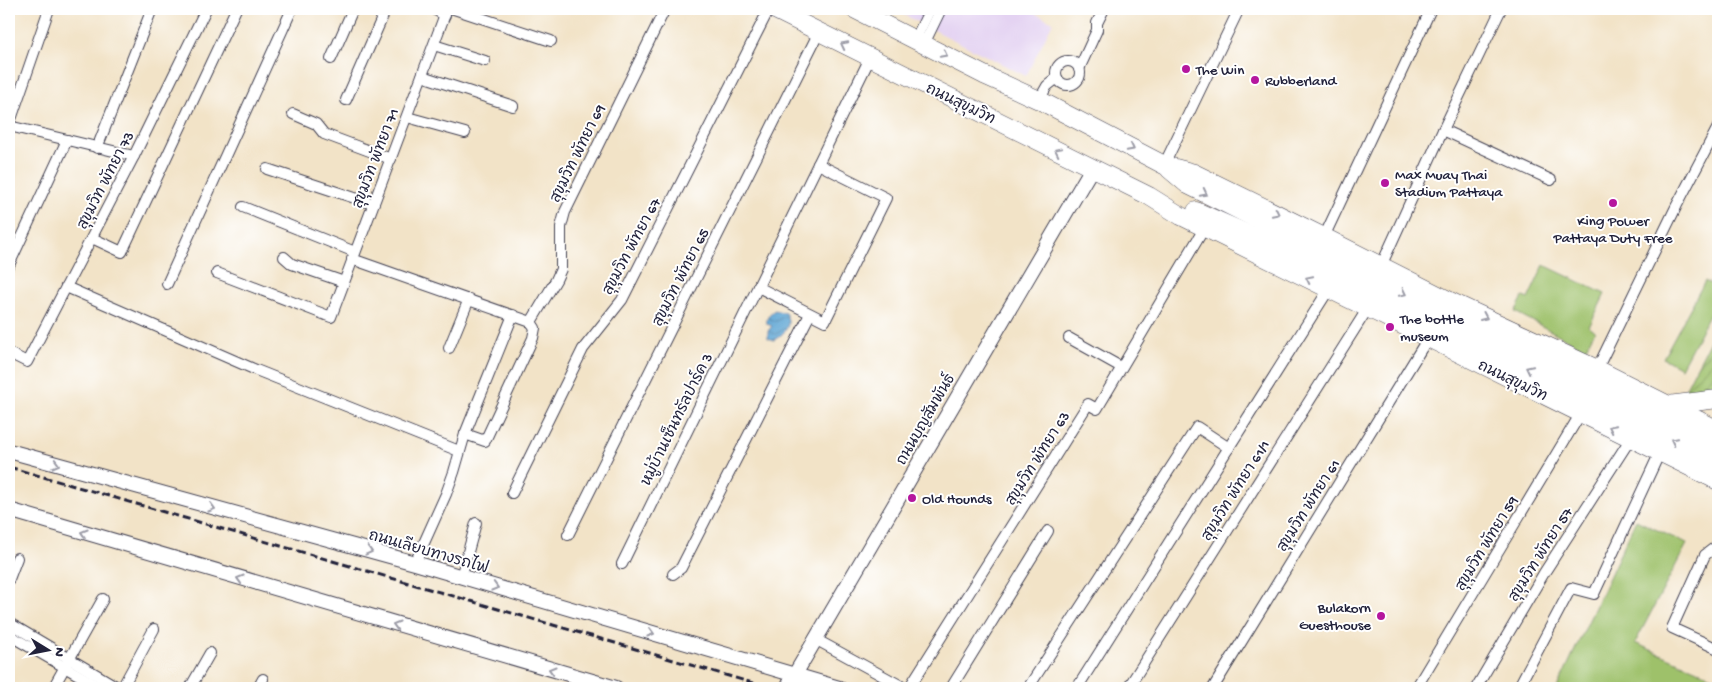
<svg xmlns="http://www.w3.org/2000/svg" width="1727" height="697" font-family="'Gochi Hand','Playpen Sans Thai',sans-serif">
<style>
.built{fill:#e4d3f2}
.grass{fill:#9ec16a;stroke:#607252}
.garden{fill:url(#garden-furrows);stroke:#607252}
.water{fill:url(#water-waves);stroke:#3f6387}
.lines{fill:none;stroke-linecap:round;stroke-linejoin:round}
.street-casing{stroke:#413f50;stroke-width:12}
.secondary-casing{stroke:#413f50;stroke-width:16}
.highway-casing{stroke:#413f50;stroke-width:19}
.street{stroke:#fff;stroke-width:10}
.secondary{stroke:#fff;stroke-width:14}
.highway{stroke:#fff;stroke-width:18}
.rail{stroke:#22223b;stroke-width:3;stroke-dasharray:8 4;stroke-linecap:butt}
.oneway{stroke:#9c9ca7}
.poi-dot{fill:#b5179e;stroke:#fff;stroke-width:2}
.labels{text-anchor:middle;stroke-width:4;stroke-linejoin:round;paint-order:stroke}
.poi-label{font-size:15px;fill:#22223b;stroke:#fff;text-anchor:start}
.street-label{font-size:15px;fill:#22223b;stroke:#fff}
</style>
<defs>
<pattern id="garden-furrows" width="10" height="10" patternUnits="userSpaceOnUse" patternTransform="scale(1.25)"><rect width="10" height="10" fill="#9ec16a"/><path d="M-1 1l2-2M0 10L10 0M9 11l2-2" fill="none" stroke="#809c58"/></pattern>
<pattern id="water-waves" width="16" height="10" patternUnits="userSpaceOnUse" patternTransform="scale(1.25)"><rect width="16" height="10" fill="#5ca4d3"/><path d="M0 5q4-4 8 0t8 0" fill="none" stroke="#4c85ac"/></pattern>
</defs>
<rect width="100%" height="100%" fill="#fff"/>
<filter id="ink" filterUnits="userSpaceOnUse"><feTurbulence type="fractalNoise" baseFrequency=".02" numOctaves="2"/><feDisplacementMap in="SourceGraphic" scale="10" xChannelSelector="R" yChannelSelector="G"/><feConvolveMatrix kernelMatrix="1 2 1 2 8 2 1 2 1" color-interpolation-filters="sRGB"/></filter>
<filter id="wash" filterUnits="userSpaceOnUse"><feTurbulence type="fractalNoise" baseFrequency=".0096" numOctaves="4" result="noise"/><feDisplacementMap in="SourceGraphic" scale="20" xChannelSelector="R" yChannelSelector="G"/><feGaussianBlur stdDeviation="1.12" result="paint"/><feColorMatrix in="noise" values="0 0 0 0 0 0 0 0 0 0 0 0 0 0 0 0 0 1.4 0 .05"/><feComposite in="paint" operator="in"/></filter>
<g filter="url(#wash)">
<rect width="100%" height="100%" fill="#f2e3c7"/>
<polygon class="built" points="892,9 1027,9 1053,22 1026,76"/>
<g class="grass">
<polygon points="1544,265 1605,294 1589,327 1595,331 1585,349 1515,312 1523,297 1528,299"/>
<polygon points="1705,281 1718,288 1718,299 1681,368 1663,358"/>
<polygon points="1636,520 1687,544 1635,643 1718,679 1718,688 1557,688"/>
</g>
<polygon class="garden" points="1718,326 1718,390 1683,393"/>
<path class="water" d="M775,310l10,3c8,12 -1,21 -11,27l-6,-2v-7l4,-5 -5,-2c-1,-6 2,-11 8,-14z"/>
</g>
<g filter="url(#ink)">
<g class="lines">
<defs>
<g id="street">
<polyline points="433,9 445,15"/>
<polyline points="454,9 551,41"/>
<polyline points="915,40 930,9"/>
<polyline points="924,44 941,9"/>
<polyline points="434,45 485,61"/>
<polyline points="331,59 353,9"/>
<circle cx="1068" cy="73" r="12"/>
<polyline points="1079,69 1097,30 1097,23 1104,9"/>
<polyline points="422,76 513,106"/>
<polyline points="346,100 386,9"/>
<polyline points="1039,100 1047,86 1057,78"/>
<polyline points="293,114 316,124 324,134 391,159"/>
<polyline points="407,117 465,133"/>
<polyline points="9,125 49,9"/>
<polyline points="9,126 134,156"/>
<polyline points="1443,130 1551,180"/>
<polyline points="97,148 152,9"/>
<polyline points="1164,165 1239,9"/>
<polyline points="267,169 373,204"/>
<polyline points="243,207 355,252"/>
<polyline points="1324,237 1431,9"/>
<polyline points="92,238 122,252 236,9"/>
<polyline points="284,257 292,264 344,282"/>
<polyline points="352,259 531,322"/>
<polyline points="9,265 67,140"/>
<polyline points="1381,266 1443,130 1501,9"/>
<polyline points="217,273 331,317 447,9"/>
<polyline points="167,284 292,9"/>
<polyline points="66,287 256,370 459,451"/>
<polyline points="758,287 825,321 886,198 818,164"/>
<polyline points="531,322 556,280 561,269 561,227 565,212 665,9"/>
<polyline points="1069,338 1121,367"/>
<polyline points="449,348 469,299"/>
<polyline points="9,353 27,362 134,156 206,9"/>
<polyline points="1597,369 1677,205 1718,127"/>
<polyline points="465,434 485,441 533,338 535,328 531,322"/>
<polyline points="512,493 583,349 622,300 769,9"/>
<polyline points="568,535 819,32"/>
<polyline points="1718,545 1705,555 1672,628 1718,649"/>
<polyline points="415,563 446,494 454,472 465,434 513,315"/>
<polyline points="622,564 870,58"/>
<polyline points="673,574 681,568 810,314"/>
<polyline points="461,577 476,523"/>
<polyline points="9,579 17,558"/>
<polyline points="9,623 119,688"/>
<polyline points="9,635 101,688"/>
<polyline points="815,639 905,688"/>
<polyline points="53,688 103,599"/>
<polyline points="122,688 154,629"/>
<polyline points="190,688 210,653"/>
<polyline points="258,688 263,679"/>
<polyline points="909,688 1088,404 1097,409 1205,227"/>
<polyline points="951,688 1048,531"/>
<polyline points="1028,688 1197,427 1229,448"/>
<polyline points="1077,688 1329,289"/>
<polyline points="1128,688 1368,308"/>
<polyline points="1213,688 1428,338"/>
<polyline points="1416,688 1581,413"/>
<polyline points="1476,688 1544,573 1631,438"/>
<polyline points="1518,688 1571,588 1594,594 1660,452"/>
</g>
<g id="secondary">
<polyline points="9,451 415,563 839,688"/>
<polyline points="9,510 616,688"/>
<polyline points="787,688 1092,168"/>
</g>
<g id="highway">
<polyline points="773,9 1149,196 1181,216 1718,481"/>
<polyline points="854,9 984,75 1039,100 1164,165 1194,173 1324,237 1456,304 1597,369 1718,430"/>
<polyline points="1169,169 1188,185 1718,448"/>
<polyline points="1196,211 1331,271 1718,462"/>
<polyline points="1668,405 1718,399"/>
</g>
</defs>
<use href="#street" class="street-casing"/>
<use href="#secondary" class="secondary-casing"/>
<use href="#highway" class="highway-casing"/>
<use href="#street" class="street"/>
<use href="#secondary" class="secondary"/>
<use href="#highway" class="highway"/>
<polyline class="rail" points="9,467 770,688"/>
</g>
<defs><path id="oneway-chevron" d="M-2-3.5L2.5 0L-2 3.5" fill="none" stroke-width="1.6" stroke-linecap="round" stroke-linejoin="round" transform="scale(1.25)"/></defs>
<g class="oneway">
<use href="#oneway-chevron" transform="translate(844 45) rotate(-153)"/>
<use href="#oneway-chevron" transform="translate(944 54) rotate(27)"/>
<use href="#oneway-chevron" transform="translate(1131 148) rotate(27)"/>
<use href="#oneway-chevron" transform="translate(1058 151) rotate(-154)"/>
<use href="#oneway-chevron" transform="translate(1204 193) rotate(27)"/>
<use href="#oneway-chevron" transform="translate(1276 213) rotate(26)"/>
<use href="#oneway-chevron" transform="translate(1309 279) rotate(-154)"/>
<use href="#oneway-chevron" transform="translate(1403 293) rotate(26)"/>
<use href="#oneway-chevron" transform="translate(1484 317) rotate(24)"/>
<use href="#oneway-chevron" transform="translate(1529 369) rotate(-154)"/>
<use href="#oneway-chevron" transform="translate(1612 428) rotate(-154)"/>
<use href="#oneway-chevron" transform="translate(1674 441) rotate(-154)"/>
<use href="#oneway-chevron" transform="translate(56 464) rotate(16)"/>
<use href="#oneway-chevron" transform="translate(212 508) rotate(16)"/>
<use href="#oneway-chevron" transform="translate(84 533) rotate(-163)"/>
<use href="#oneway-chevron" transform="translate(369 551) rotate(15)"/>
<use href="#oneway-chevron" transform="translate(240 579) rotate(-163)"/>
<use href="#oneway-chevron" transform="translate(495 587) rotate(16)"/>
<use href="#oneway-chevron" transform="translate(396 625) rotate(-164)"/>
<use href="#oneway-chevron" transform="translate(651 633) rotate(16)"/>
<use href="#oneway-chevron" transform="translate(552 670) rotate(-164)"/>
</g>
</g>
<g class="poi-dot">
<circle cx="1186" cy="69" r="5"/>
<circle cx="1255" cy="80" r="5"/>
<circle cx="1385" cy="183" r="5"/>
<circle cx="1613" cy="203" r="5"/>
<circle cx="1390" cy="327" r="5"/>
<circle cx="912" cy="498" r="5"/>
<circle cx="1381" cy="616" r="5"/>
</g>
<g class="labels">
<g class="poi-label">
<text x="1196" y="74">The Win</text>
<text x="1265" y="85">Rubberland</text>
<text x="1395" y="179">Max Muay Thai<tspan x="1395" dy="17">Stadium Pattaya</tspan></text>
<text x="1613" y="225" text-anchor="middle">King Power<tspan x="1613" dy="17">Pattaya Duty Free</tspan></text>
<text x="1400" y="323">The bottle<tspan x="1400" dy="17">museum</tspan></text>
<text x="922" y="503">Old Hounds</text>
<text x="1371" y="612" text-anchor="end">Bulakorn<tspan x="1371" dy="17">Guesthouse</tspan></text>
</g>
<g class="street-label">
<text transform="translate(961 103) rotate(26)" y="5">ถนนสุขุมวิท</text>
<text transform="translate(577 153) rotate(-64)" y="5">สุขุมวิท พัทยา 69</text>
<text transform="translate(375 158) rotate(-69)" y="5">สุขุมวิท พัทยา 71</text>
<text transform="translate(105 180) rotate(-63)" y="5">สุขุมวิท พัทยา 73</text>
<text transform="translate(631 246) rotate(-62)" y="5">สุขุมวิท พัทยา 67</text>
<text transform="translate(680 277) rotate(-63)" y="5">สุขุมวิท พัทยา 65</text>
<text transform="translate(1513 380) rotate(26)" y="5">ถนนสุขุมวิท</text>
<text transform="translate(676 419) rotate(-64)" y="5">หมู่บ้านเซ็นทรัลปาร์ค 3</text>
<text transform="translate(925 419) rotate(-60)" y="5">ถนนบุญสัมพันธ์</text>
<text transform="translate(1037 458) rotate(-58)" y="5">สุขุมวิท พัทยา 63</text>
<text transform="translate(1235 490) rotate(-58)" y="5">สุขุมวิท พัทยา 61/1</text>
<text transform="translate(1308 505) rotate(-58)" y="5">สุขุมวิท พัทยา 61</text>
<text transform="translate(1486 543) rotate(-59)" y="5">สุขุมวิท พัทยา 59</text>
<text transform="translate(429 551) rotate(16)" y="5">ถนนเลียบทางรถไฟ</text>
<text transform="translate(1540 554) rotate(-58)" y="5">สุขุมวิท พัทยา 57</text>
</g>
</g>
<rect width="1727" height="697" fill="none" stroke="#fff" stroke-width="30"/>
<g transform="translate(48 650) rotate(100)" stroke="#ffffff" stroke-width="4" paint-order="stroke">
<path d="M0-4L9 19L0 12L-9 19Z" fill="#22223b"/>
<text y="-8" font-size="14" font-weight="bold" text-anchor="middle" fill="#22223b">N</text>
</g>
</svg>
